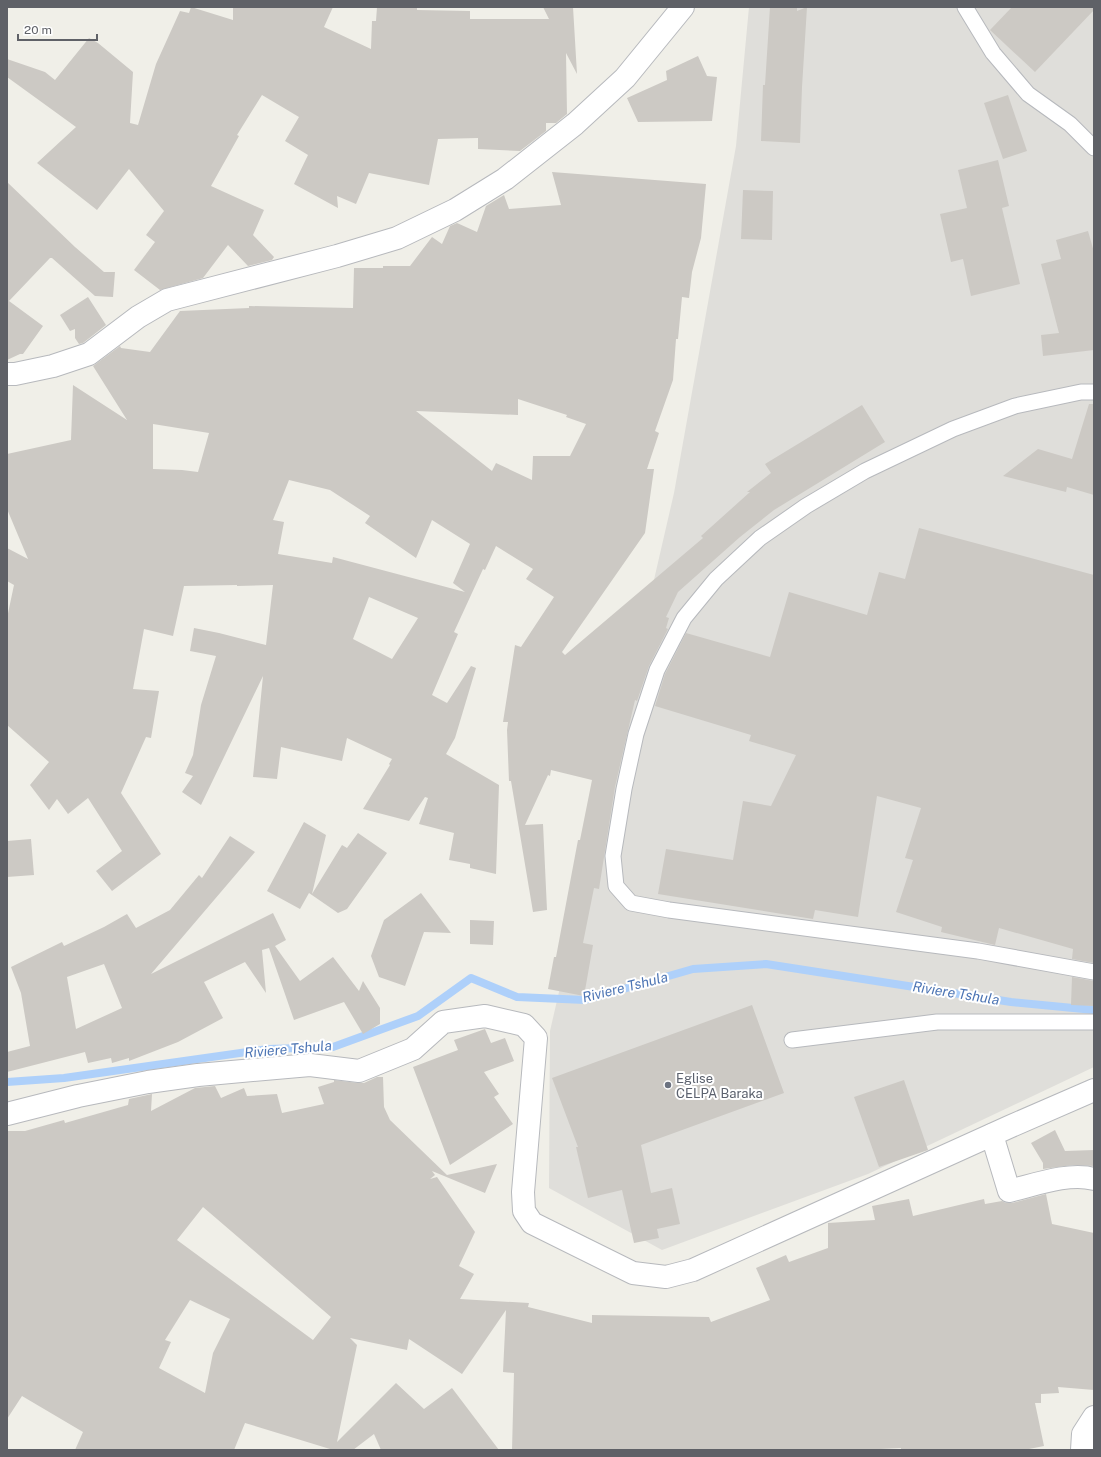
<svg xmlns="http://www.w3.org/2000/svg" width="1101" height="1457" font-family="'Public Sans',sans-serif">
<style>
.industrial{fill:#dfdeda}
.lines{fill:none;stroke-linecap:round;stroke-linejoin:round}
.stream{stroke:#aed0fa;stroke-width:8}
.building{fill:#ccc9c4;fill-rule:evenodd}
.lane-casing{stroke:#b7b9bd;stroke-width:17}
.street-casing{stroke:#b7b9bd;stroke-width:24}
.lane{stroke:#fff;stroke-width:15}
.street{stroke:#fff;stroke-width:22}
.worship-dot{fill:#6b7280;stroke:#fff;stroke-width:1.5}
.labels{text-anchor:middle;stroke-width:4;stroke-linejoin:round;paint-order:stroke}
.worship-label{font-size:13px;fill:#5b616d;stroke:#fff;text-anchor:start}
.water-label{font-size:14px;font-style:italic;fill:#4d75b4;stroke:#fff}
</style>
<rect width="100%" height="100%" fill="#f0efe8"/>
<polygon class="industrial" points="749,7 1094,7 1094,1067 868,1174 662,1250 549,1188 550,1031 674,493 736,146"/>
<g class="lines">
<polyline class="stream" points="7,1082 64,1078 268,1049 333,1047 418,1016 471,978 517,997 585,1000 693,969 766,964 1011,1002 1094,1010"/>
</g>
<g class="building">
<polygon points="191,7 233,20 233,7 333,7 324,27 371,49 372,21 376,21 377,7 417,7 417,10 470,11 470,19 549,19 543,7 573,7 577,74 566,53 567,114 556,123 546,123 546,131 520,151 478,149 478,138 438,139 429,185 369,173 356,204 337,196 338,208 294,184 308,155 285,141 299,117 262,95 237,135 239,136 211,186 264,210 253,235 274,257 272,260 248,266 228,245 203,278 160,290 134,270 155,242 146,235 164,211 129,169 97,210 37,163 76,127 7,77 7,59 45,72 55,80 89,38 98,43 133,72 130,123 138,125 156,64 180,11 189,13"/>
<polygon points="770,7 797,7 797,11 807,7 802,87 800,143 761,141 763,85 765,85"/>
<polygon points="1012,7 1094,7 1094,10 1035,72 990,30"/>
<polygon points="698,56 707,76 717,77 712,121 638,122 627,98 667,80 666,71"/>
<polygon points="1008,95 1027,151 1003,159 984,103"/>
<polygon points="998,160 1009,206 1002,208 1020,284 971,296 963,259 951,262 940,214 967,208 958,170"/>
<path d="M552,172l154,12 -5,54 -9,34 -3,26 -7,-1 -4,42h-2l-3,41 -18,51 4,2 -12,36h7l-9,64 -83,119 3,3 138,-117 -2,-2 49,-44h-3l24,-19 -6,-9 97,-59 23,37 -111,68 -34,27 -62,55 -12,25 3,1 -3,10 2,1 -19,37 -12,35 -2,-1 -20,87 -16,102 -5,-1 -11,55 10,2 -9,51 -36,-7 6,-32h2l22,-117h2l12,-60 -41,-10 -1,6 -2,-1 -23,50 18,-1 4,86 -14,2 -22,-131h-2l-2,-51 1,-8h-5l12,-77 6,2 33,-50 -28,-18 7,-10 -37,-23 -11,24 -2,-1 -29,63 4,2 -26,61 15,8 24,-37 5,2 -21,70 -9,16 53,31 -3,89 -26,-6v-4l-21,-4 5,-27 -35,-9 9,-26 -3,-1 -16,24 -46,-12 27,-44 -1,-1 3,-5 -45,-21 -5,23 -61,-14 -4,32 -24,-2 10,-101 -62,129 -19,-13 11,-16 -8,-3 8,-18 8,-50 15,-49 -26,-5 4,-23 25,5 47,12 7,-60 -36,1v-1l-53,1 -11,50 -29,-7 -11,60 26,2 -8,47 -5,-1 -25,56 40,61 -49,37 -16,-20 26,-20 -34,-53 -20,16 -11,-15 -8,11 -19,-25 19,-23 -42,-37v-107l7,-33 -7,-4v-33l21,11 -21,-50v-55l64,-14 2,-55 54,35 -34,-54 27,-20 1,2 29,4 30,-41 69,-3v-2l104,2 1,-40h29v-2h27l22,-29 10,7 8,-18 7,-3 20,9 9,-26 18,-11 5,14 52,-4zM518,399l49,16 -1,2 20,7 -16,32h-37l-1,24 -36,-17 -4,8 -76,-60 102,4zM153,424l56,9 -11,39 -16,-2 -29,-1zM289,480l41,10 40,26 -5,7 51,35 16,-38 38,24 -17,39 12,9 -132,-35 -1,6 -54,-9 6,-32 -11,-2zM369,597l49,21 -26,41 -39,-20z"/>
<polygon points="7,182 75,247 104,272 115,272 113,297 95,296 52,258 50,258 9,301 43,326 23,354 20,354 7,360"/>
<polygon points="743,190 773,191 772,240 741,239"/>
<polygon points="1088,231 1094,252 1094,350 1043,356 1041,335 1059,333 1041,264 1061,259 1056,240"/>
<polygon points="88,297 106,325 83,343 79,344 75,338 75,329 70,331 60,315"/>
<polygon points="1089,404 1094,404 1094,495 1067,487 1066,492 1003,476 1038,449 1072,459"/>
<polygon points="919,528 1094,575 1094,963 1072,959 1073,949 999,928 995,945 941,932 942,927 896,912 913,860 905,858 921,808 877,796 858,917 815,910 813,919 658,894 666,849 733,860 743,801 771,806 796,755 749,741 751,735 655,706 665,674 686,633 770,657 789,592 867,615 879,572 905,579"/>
<polygon points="304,822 326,835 312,894 342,845 347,848 358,833 387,853 347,909 338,913 309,893 300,909 267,891"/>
<path d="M230,836l25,16 -104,122 122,-61 13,27 -11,6 25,35 33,-24 26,34 4,-10 17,27v16l-17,10 -19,-32 -50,18 -25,-72 -7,2 4,43 -21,-31 -41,20 19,36 -45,24 -49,19v-3l-17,5 -1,-5 -23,5 -3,-11 -78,20v-20l23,-6 -9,-53 -10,-26 51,-25 2,4 40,-19 23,-13 9,14 34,-18 29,-35 3,3zM104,964l18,44 -46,21 -9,-52z"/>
<polygon points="31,839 34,875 7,877 7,841"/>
<polygon points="421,893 451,933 424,932 405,986 379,977 371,956 384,920"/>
<polygon points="470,920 494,921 493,945 470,944"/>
<polygon points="1072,977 1094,981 1094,1006 1071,1005"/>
<polygon points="752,1005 784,1093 641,1145 651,1193 672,1188 680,1224 657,1229 659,1238 634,1243 622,1190 588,1198 576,1147 578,1147 552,1078"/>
<polygon points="485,1029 491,1043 505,1038 514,1061 484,1072 499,1094 494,1097 513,1124 450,1165 413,1067 458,1050 454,1040"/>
<path d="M377,1077h6l1,30 6,13 57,55 50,-11 -12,29 -53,-22 3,4 -5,4 7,-2 38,55 -16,34 15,8 -14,25 69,4 -1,4 64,16v-8l117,2 2,5 59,-22 -14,-32 30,-13 3,7 39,-14v-25l47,-3 -3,-14 37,-7 4,17 71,-17 1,5 17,-3 4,2h6l34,-9 6,30 42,9v157l-36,-3 1,6 -18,1v9h-6l9,43 -20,4h-123v-2l-40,2h-349l2,-77 -11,-1 3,-62 -44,64 -53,-35 -2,11 -57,-12 7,7 -20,97 59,-59 28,26 28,-21 47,62h-118l-7,-16 -21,16h-24l1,-1 -85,-26 -11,27h-159l8,-18 -61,-36 -15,23v-288h18l39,-11 1,3 63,-18 1,-6 23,-5 -1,17 44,-23 20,-2 6,12 23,-10 3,8 30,-2 5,19 42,-9 -6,-17 16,-5v-2l24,3h6zM203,1207l128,110 -18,23 -136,-100zM190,1300l40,19 -17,34 -8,40 -46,-25 12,-26 -6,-2z"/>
<polygon points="904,1080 928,1150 879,1167 854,1097"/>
<polygon points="1055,1130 1065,1151 1094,1150 1094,1166 1073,1165 1043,1169 1043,1163 1031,1143"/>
</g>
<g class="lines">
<defs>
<g id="lane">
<polyline points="965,7 993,53 1028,94 1070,124 1094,148"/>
<polyline points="1094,392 1081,392 1015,406 953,429 865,471 806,506 760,538 716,579 684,618 657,670 636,734 624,789 613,856 616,886 631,903 669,910 978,951 1094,972"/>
<polyline points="792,1040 937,1022 1094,1022"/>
</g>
<g id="street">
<polyline points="7,374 15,374 53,366 89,354 138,317 167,300 337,256 397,238 455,210 505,179 575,124 625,78 683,7"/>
<polyline points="7,1114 78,1096 148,1082 198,1075 310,1065 359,1071 413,1049 443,1022 485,1016 524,1025 536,1038 523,1192 524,1211 532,1223 633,1273 666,1277 693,1270 1009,1127 1094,1090"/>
<path d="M992,1135l17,56c25,-6 60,-19 85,-12"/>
<polyline points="1082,1450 1083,1434 1094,1417"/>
</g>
</defs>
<use href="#lane" class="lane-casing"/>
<use href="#street" class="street-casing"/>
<use href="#lane" class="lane"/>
<use href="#street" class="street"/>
</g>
<circle class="worship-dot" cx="668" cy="1085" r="4"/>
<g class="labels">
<g class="worship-label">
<text x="676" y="1083">Eglise<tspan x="676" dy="15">CELPA Baraka</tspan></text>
</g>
<g class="water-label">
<text transform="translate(625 987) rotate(-14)" y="5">Riviere Tshula</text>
<text transform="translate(956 993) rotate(9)" y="5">Riviere Tshula</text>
<text transform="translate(288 1049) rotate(-5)" y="5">Riviere Tshula</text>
</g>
</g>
<rect width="1101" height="1457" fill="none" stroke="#5f6167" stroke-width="16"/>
<path d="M18 34v6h79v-6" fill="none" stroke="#5f6167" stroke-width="2"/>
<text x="24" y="34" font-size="12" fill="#5f6167" stroke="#ffffff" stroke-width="3" paint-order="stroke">20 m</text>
</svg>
